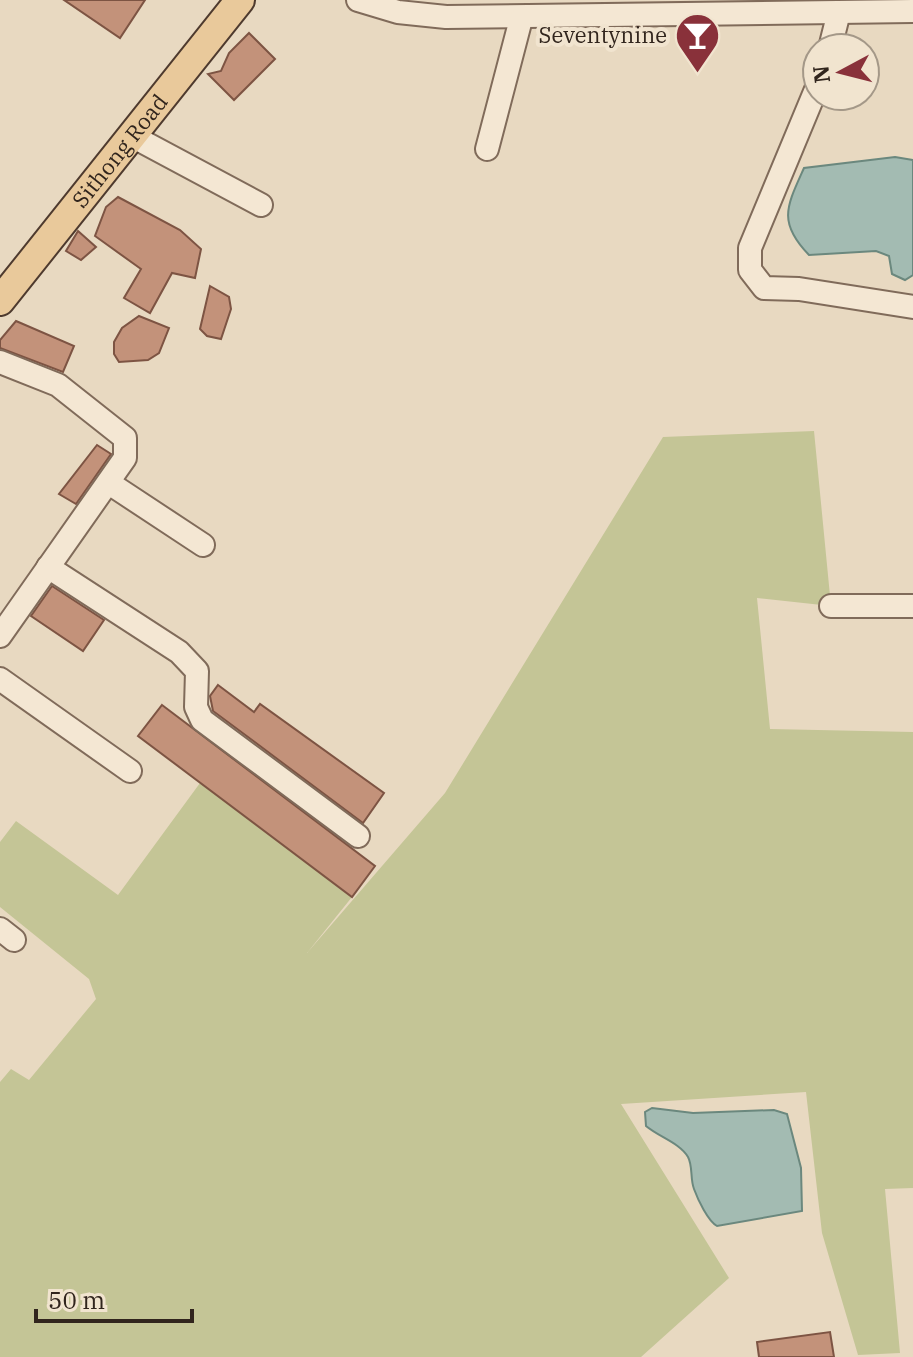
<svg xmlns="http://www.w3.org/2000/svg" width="913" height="1357" font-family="'IBM Plex Serif',serif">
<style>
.green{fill:#c4c596}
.water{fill:#a3bbb2;stroke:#6b887e;stroke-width:2}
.building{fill:#c3927a;stroke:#7d5443;stroke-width:2}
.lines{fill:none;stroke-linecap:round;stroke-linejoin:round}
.minor-casing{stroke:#806b5a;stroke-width:26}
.major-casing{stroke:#4e3a2e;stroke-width:32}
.minor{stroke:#f4e7d3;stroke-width:22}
.major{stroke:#e9c99b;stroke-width:28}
.labels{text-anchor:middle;stroke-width:8;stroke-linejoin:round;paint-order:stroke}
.poi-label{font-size:22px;fill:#31251d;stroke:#f1e4cf;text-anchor:end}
.street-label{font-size:22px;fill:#31251d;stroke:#f1e4cf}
</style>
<rect width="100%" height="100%" fill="#e8d9c1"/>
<polygon class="green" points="814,431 831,606 757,598 770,729 913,732 913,1188 885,1189 900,1353 858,1355 822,1233 806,1092 621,1104 729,1278 641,1357 0,1357 0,1082 11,1069 29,1080 96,999 89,979 0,907 0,842 16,821 118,895 200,783 352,897 307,953 445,793 663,437"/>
<g class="water">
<path d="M895,157l18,3v115l-8,5 -13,-6 -3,-18 -13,-5 -67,4c-32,-33 -22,-49 -5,-87z"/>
<path d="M652,1108l41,5 81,-3 13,4 14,54 1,43 -85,15c-9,-5 -19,-26 -23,-37 -4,-10 -1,-23 -6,-32 -8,-14 -29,-20 -42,-31l-1,-14z"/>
</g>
<g class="building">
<polygon points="64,0 145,0 120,38"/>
<polygon points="249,33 275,59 234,100 208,74 221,71 229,53"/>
<polygon points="118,197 180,230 201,249 195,278 172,273 150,313 124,298 141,269 95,236 106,207"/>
<polygon points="78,231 96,247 81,260 66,251"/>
<polygon points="210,286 229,297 231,309 221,339 207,336 200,329"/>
<polygon points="139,316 169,328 159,353 148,360 119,362 114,354 114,342 122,328"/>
<polygon points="16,321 74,346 63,372 0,348 0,340"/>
<polygon points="97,445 111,454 76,504 59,494"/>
<polygon points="52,586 104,620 83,651 31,616"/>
<polygon points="218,685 254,712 260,704 384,793 363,823 213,711 210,696"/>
<polygon points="162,705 375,866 352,897 138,736"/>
<polygon points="830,1332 834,1357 759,1357 757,1342"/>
</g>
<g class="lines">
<defs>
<g id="minor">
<polyline points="358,0 398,12 446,17 913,11"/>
<polyline points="830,48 839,12"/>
<polyline points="817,87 750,248 750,270 764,288 799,289 913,307"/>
<polyline points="132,136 261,205"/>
<polyline points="487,149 521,19"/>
<polyline points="0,362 58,385 125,438 125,458 0,636"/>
<polyline points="109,483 203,545"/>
<polyline points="48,567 179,652 197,671 196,707 202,720 358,836"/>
<polyline points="831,606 913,606"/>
<polyline points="0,679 130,771"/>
<polyline points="0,929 14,940"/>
</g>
<g id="major">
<path id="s1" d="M0,301l240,-301"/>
</g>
</defs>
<use href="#minor" class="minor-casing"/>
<use href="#major" class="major-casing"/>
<use href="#minor" class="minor"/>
<use href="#major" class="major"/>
</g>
<defs>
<symbol id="bar-pin" viewBox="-11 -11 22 30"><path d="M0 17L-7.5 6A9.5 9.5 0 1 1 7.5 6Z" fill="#89313a" stroke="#f1e4cf"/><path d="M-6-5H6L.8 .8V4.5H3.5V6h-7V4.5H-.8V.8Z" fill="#fff"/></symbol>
</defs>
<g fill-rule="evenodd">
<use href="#bar-pin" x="672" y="10" width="51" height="69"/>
</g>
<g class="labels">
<g class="poi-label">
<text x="667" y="43">Seventynine</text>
</g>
<g class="street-label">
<text dy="8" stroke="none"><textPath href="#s1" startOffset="192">Sithong Road</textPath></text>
</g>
</g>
<g transform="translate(841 72) rotate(263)"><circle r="38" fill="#f1e4cf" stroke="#a49888" stroke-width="2"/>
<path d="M0-6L14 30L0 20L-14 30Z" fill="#89313a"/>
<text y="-12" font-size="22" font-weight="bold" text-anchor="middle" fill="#31251d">N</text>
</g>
<path d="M36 1309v12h156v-12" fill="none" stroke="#31251d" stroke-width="4"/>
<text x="48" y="1309" font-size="24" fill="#31251d" stroke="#f1e4cf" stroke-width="6" paint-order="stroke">50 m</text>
</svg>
